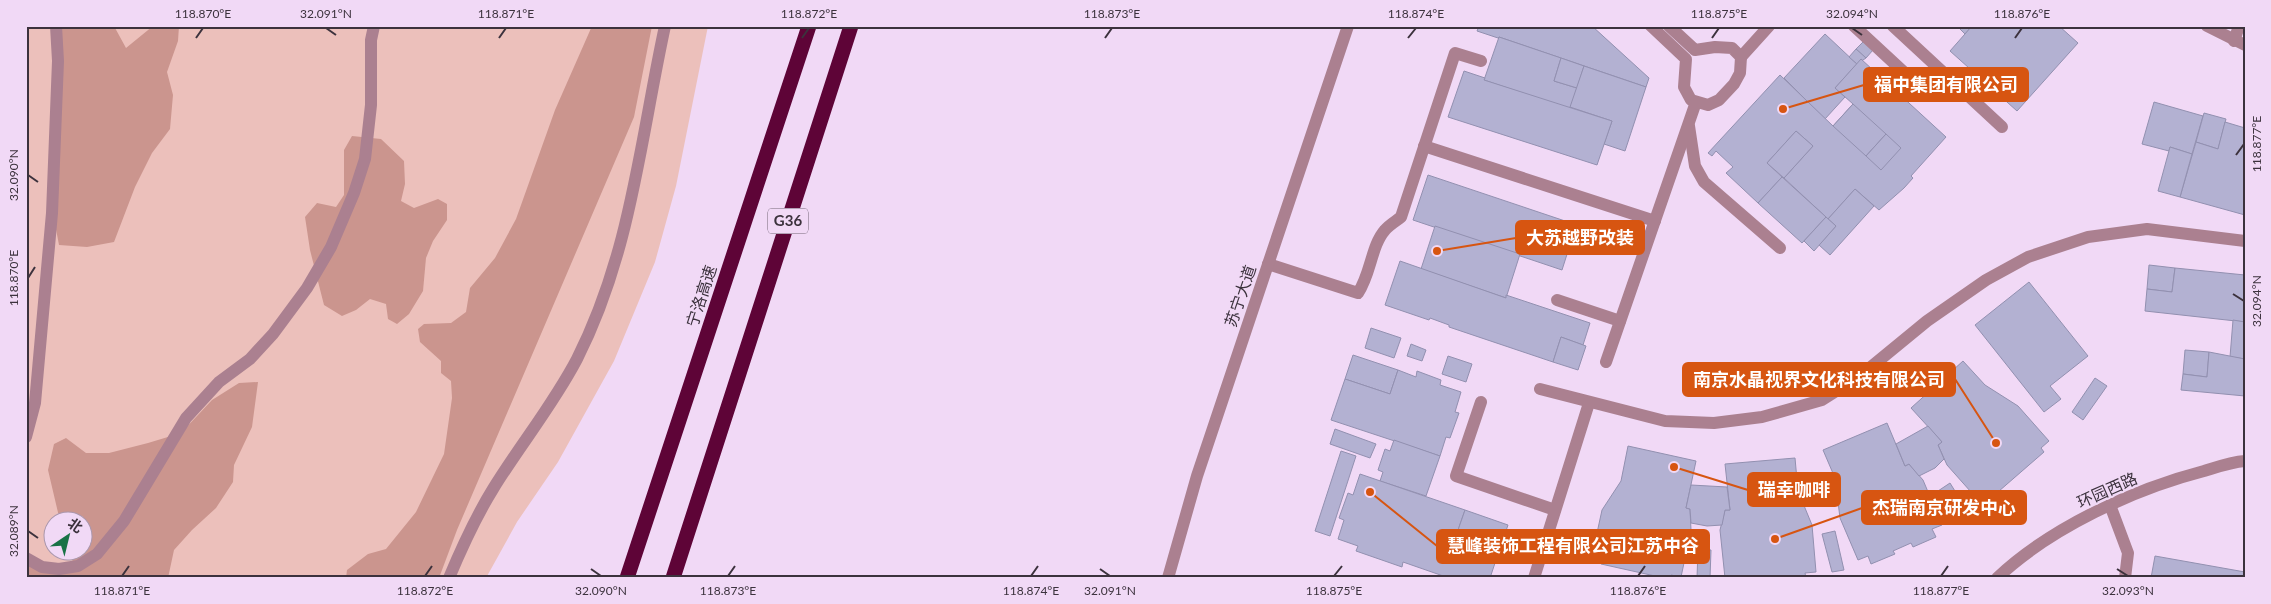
<svg xmlns="http://www.w3.org/2000/svg" width="2271" height="604" font-family="Lato,'Noto Sans SC',sans-serif">
<style>
.green{fill:#ecc0bb;fill-rule:evenodd}
.forest{fill:#cb958e}
.building{fill:#b3b1d2;stroke:#9290b0}
.lines{fill:none;stroke-linecap:round;stroke-linejoin:round}
.minor{stroke:#ab8090;stroke-width:12}
.highway{stroke:#5e0437;stroke-width:15}
.ticks{fill:none;stroke:#3c323d;stroke-width:2}
.labels{text-anchor:middle;stroke-width:4;stroke-linejoin:round;paint-order:stroke}
.shield{fill:#f1d9f6;stroke:#726474;stroke-width:1}
.shield-label{font-size:15px;font-weight:bold;fill:#3c323d}
.street-label{font-size:16px;fill:#3c323d;stroke:#f1d9f6}
.leader{fill:none;stroke:#d75511;stroke-width:2}
.callout-dot{fill:#d75511;stroke:#f1d9f6;stroke-width:2}
.callout{fill:#d75511;stroke:#d75511;stroke-width:2}
.callout-label{font-size:18px;text-anchor:middle;font-weight:bold;fill:#fff}
.neatline{fill:none;stroke:#3c323d;stroke-width:2}
.ticks-label{font-size:12px;text-anchor:middle;fill:#3c323d}
</style>
<rect width="100%" height="100%" fill="#f1d9f6"/>
<path class="green" d="M26,26h682l-32,160 -21,76 -41,99 -56,101 -41,60 -31,56h-460zM52,522h30v30h-30z"/>
<g class="forest">
<polygon points="61,26 114,26 126,48 153,26 179,26 178,41 167,72 173,95 170,129 152,153 135,187 114,242 87,247 59,245 55,224"/>
<polygon points="592,26 652,26 634,117 457,530 439,578 346,578 347,570 368,554 386,549 416,512 444,454 452,398 451,381 441,373 441,361 420,342 418,329 424,324 451,323 466,312 470,288 495,258 516,219 555,110"/>
<polygon points="352,136 381,139 404,161 405,184 401,201 414,208 438,199 447,204 447,220 433,241 426,258 423,291 409,314 397,324 388,319 386,304 370,299 356,310 342,316 324,305 310,250 305,217 317,203 336,207 344,195 344,150"/>
<polygon points="258,382 252,427 234,465 233,482 216,508 192,530 174,550 168,578 26,578 26,561 75,567 69,552 82,552 82,522 60,521 48,470 54,444 66,438 86,453 109,453 148,443 181,433 212,400 239,383"/>
</g>
<g class="building">
<polygon points="1479,26 1592,26 1649,78 1646,87 1499,37 1498,38 1477,31"/>
<polygon points="1957,26 1972,26 1965,34"/>
<polygon points="1972,26 2059,26 2078,43 2017,111 1950,51"/>
<polygon points="1825,34 1857,64 1835,88 1845,97 1825,119 1784,78"/>
<polygon points="1499,37 1561,58 1554,81 1577,88 1570,109 1484,80"/>
<polygon points="1864,41 1873,50 1866,58 1856,49"/>
<polygon points="1856,49 1866,58 1857,64 1849,57"/>
<polygon points="1561,58 1584,66 1577,88 1554,81"/>
<polygon points="1861,59 1946,137 1911,176 1913,178 1904,188 1879,210 1855,189 1828,219 1784,178 1813,146 1796,131 1767,163 1782,177 1758,203 1726,173 1733,167 1716,151 1712,156 1708,153 1780,75 1833,126 1853,104 1835,88"/>
<polygon points="1584,66 1646,87 1625,151 1604,144 1612,121 1570,107"/>
<polygon points="1464,71 1485,78 1484,80 1612,121 1597,165 1448,117"/>
<polygon points="2154,102 2203,116 2192,154 2170,147 2169,151 2142,144"/>
<polygon points="1853,104 1886,134 1866,156 1833,126"/>
<polygon points="2204,113 2226,119 2218,149 2196,142"/>
<polygon points="2225,122 2245,128 2245,215 2180,197 2196,142 2218,149"/>
<polygon points="1796,131 1813,146 1784,178 1767,163"/>
<polygon points="1886,134 1901,148 1881,170 1866,156"/>
<polygon points="2170,147 2192,154 2180,197 2158,191"/>
<polygon points="1428,175 1580,226 1572,249 1569,248 1562,270 1413,220"/>
<polygon points="1782,177 1826,217 1802,243 1758,203"/>
<polygon points="1855,189 1874,206 1830,255 1819,245 1836,226 1828,219"/>
<polygon points="1826,217 1836,226 1814,251 1804,241"/>
<polygon points="1435,226 1520,254 1506,298 1421,269"/>
<polygon points="1400,261 1506,298 1506,295 1590,323 1583,345 1561,337 1553,362 1449,327 1449,325 1430,318 1429,320 1385,305"/>
<polygon points="2149,265 2175,268 2172,292 2147,289"/>
<polygon points="2175,268 2245,275 2245,322 2145,311 2147,289 2172,292"/>
<polygon points="2029,282 2088,356 2050,386 2061,399 2044,412 1975,325"/>
<polygon points="2233,320 2245,322 2245,359 2230,357"/>
<polygon points="1371,328 1401,338 1394,358 1365,348"/>
<polygon points="1561,337 1586,346 1578,370 1553,362"/>
<polygon points="1411,344 1426,350 1422,361 1407,356"/>
<polygon points="2185,350 2209,352 2207,377 2183,374"/>
<polygon points="2209,352 2245,359 2245,396 2181,390 2183,374 2207,377"/>
<polygon points="1353,355 1398,370 1390,394 1345,379"/>
<polygon points="1448,356 1472,364 1466,382 1442,374"/>
<polygon points="1963,361 1985,385 2018,406 2049,441 2041,448 2044,452 1991,498 1987,493 1979,501 1947,465 1938,445 1942,442 1911,408"/>
<polygon points="1398,370 1416,377 1417,371 1441,380 1440,385 1461,392 1455,412 1459,413 1450,438 1446,437 1440,456 1331,420 1345,379 1390,394"/>
<polygon points="2095,378 2107,386 2083,420 2072,412"/>
<polygon points="1887,423 1905,466 1909,464 1923,480 1942,525 1932,529 1936,537 1913,547 1911,543 1893,551 1895,554 1871,564 1868,556 1858,560 1840,518 1835,478 1823,450"/>
<polygon points="1928,426 1942,442 1938,445 1944,459 1935,468 1919,476 1909,464 1905,466 1896,444"/>
<polygon points="1335,429 1376,444 1370,458 1330,444"/>
<polygon points="1394,440 1440,456 1426,496 1380,481 1383,472 1378,470 1385,449 1390,451"/>
<polygon points="1628,446 1696,461 1686,508 1690,509 1691,530 1681,577 1671,575 1670,578 1664,578 1601,564 1602,559 1592,556 1602,510 1621,481"/>
<polygon points="1341,451 1356,456 1330,536 1315,531"/>
<polygon points="1795,458 1798,491 1812,525 1816,572 1805,573 1806,578 1725,578 1720,530 1725,510 1730,510 1725,464"/>
<polygon points="1360,474 1465,510 1457,533 1500,548 1490,578 1449,578 1403,562 1402,567 1356,551 1358,546 1338,539 1344,520 1339,518 1348,493 1353,495"/>
<polygon points="1950,483 1968,512 1955,519 1938,491"/>
<polygon points="1691,485 1727,487 1730,510 1725,510 1722,525 1707,526 1691,523 1690,509 1686,508"/>
<polygon points="1465,510 1508,525 1500,548 1457,533"/>
<polygon points="1835,531 1844,570 1832,572 1822,534"/>
<polygon points="1698,549 1711,550 1710,578 1697,578"/>
<polygon points="2155,556 2245,572 2245,578 2151,578"/>
</g>
<g class="lines">
<g class="minor">
<polyline points="1651,26 1686,59 1684,87 1691,100 1708,105 1719,100 1734,84 1740,73 1741,57 1732,48 1715,47 1695,50 1669,26"/>
<polyline points="1854,26 1908,76"/>
<polyline points="1893,26 2002,127"/>
<polyline points="2207,26 2245,45"/>
<polyline points="2234,41 2239,26"/>
<polyline points="1741,57 1769,26"/>
<polyline points="1689,126 1695,166 1704,182 1780,248"/>
<polyline points="1424,146 1655,221"/>
<path d="M1268,264l90,29c13,-19 13,-47 27,-63 4,-5 11,-9 16,-13l54,-164 26,8"/>
<polyline points="1557,300 1620,321"/>
<polyline points="1606,362 1696,102"/>
<polyline points="1540,389 1665,421 1714,423 1762,417 1822,400 1860,376 1927,321 1986,280 2028,257 2088,237 2147,229 2245,241"/>
<polyline points="1481,402 1456,476 1555,510"/>
<polyline points="26,437 35,403 52,213 58,61 56,26"/>
<polyline points="2110,505 2128,553 2125,578"/>
<polyline points="26,558 42,567 59,569 78,566 97,554 124,521 186,418 219,382 250,359 273,334 307,288 331,247 354,193 365,159 371,105 371,40 374,26"/>
<path d="M449,578c13,-31 26,-60 44,-89 27,-44 60,-84 84,-130 54,-107 63,-218 88,-333"/>
<polyline points="1168,578 1197,476 1348,26"/>
<polyline points="1534,578 1589,403"/>
<path d="M1997,578c53,-50 137,-89 207,-107 13,-4 27,-9 41,-10"/>
</g>
<g class="highway">
<polyline points="627,578 809,26"/>
<polyline points="673,578 851,26"/>
</g>
</g>
<path class="ticks" d="M326,28l10,7M1852,28l10,7M196,38l7,-10M499,38l7,-10M802,38l7,-10M1105,38l7,-10M1408,38l8,-10M1712,38l7,-10M2015,38l7,-10M2236,155l8,-11M28,175l10,7M28,278l7,-11M2233,294l11,7M28,531l10,7M591,569l10,7M1100,569l10,7M2117,569l11,7M122,576l7,-10M425,576l7,-10M728,576l7,-10M1031,576l7,-10M1334,576l8,-10M1638,576l7,-10M1941,576l7,-10"/>
<g class="labels">
<rect class="shield" x="768" y="208.5" width="40" height="25" rx="4"/>
<g class="shield-label">
<text x="788" y="226">G36</text>
</g>
<g class="street-label">
<text transform="translate(701 296) rotate(-72)" y="6">宁洛高速</text>
<text transform="translate(1240 296) rotate(-71)" y="6">苏宁大道</text>
<text transform="translate(2107 490) rotate(-24)" y="6">环园西路</text>
</g>
</g>
<path class="leader" d="M1783 109L1864 85M1437 251L1516 238M1996 443L1955 379M1674 467L1748 490M1775 539L1862 508M1370 492L1437 546"/>
<g class="callout-dot">
<circle cx="1783" cy="109" r="5"/>
<circle cx="1437" cy="251" r="5"/>
<circle cx="1996" cy="443" r="5"/>
<circle cx="1674" cy="467" r="5"/>
<circle cx="1775" cy="539" r="5"/>
<circle cx="1370" cy="492" r="5"/>
</g>
<g class="callout">
<rect x="1864" y="68" width="164" height="33" rx="5"/>
<rect x="1516" y="221" width="128" height="33" rx="5"/>
<rect x="1683" y="363" width="272" height="33" rx="5"/>
<rect x="1748" y="473" width="92" height="33" rx="5"/>
<rect x="1862" y="491" width="164" height="33" rx="5"/>
<rect x="1437" y="530" width="272" height="33" rx="5"/>
</g>
<g class="callout-label">
<text x="1946" y="91">福中集团有限公司</text>
<text x="1580" y="244">大苏越野改装</text>
<text x="1819" y="386">南京水晶视界文化科技有限公司</text>
<text x="1794" y="496">瑞幸咖啡</text>
<text x="1944" y="514">杰瑞南京研发中心</text>
<text x="1573" y="552">慧峰装饰工程有限公司江苏中谷</text>
</g>
<rect width="2271" height="604" fill="none" stroke="#f1d9f6" stroke-width="55"/>
<g transform="translate(68 536) rotate(35)"><circle r="24" fill="#f1d9f6" stroke="#a996ac"/>
<path d="M0-4L9 19L0 12L-9 19Z" fill="#197246"/>
<text y="-8" font-size="14" font-weight="bold" text-anchor="middle" fill="#3c323d">北</text>
</g>
<rect x="28" y="28" width="2216" height="548" class="neatline"/>
<g class="ticks-label">
<text x="203" y="18">118.870°E</text>
<text x="326" y="18">32.091°N</text>
<text x="506" y="18">118.871°E</text>
<text x="809" y="18">118.872°E</text>
<text x="1112" y="18">118.873°E</text>
<text x="1416" y="18">118.874°E</text>
<text x="1719" y="18">118.875°E</text>
<text x="1852" y="18">32.094°N</text>
<text x="2022" y="18">118.876°E</text>
<text transform="translate(2257 144) rotate(-90)" y="4">118.877°E</text>
<text transform="translate(14 175) rotate(-90)" y="4">32.090°N</text>
<text transform="translate(14 278) rotate(-90)" y="4">118.870°E</text>
<text transform="translate(2257 301) rotate(-90)" y="4">32.094°N</text>
<text transform="translate(14 531) rotate(-90)" y="4">32.089°N</text>
<text x="122" y="595">118.871°E</text>
<text x="425" y="595">118.872°E</text>
<text x="601" y="595">32.090°N</text>
<text x="728" y="595">118.873°E</text>
<text x="1031" y="595">118.874°E</text>
<text x="1110" y="595">32.091°N</text>
<text x="1334" y="595">118.875°E</text>
<text x="1638" y="595">118.876°E</text>
<text x="1941" y="595">118.877°E</text>
<text x="2128" y="595">32.093°N</text>
</g>
</svg>
